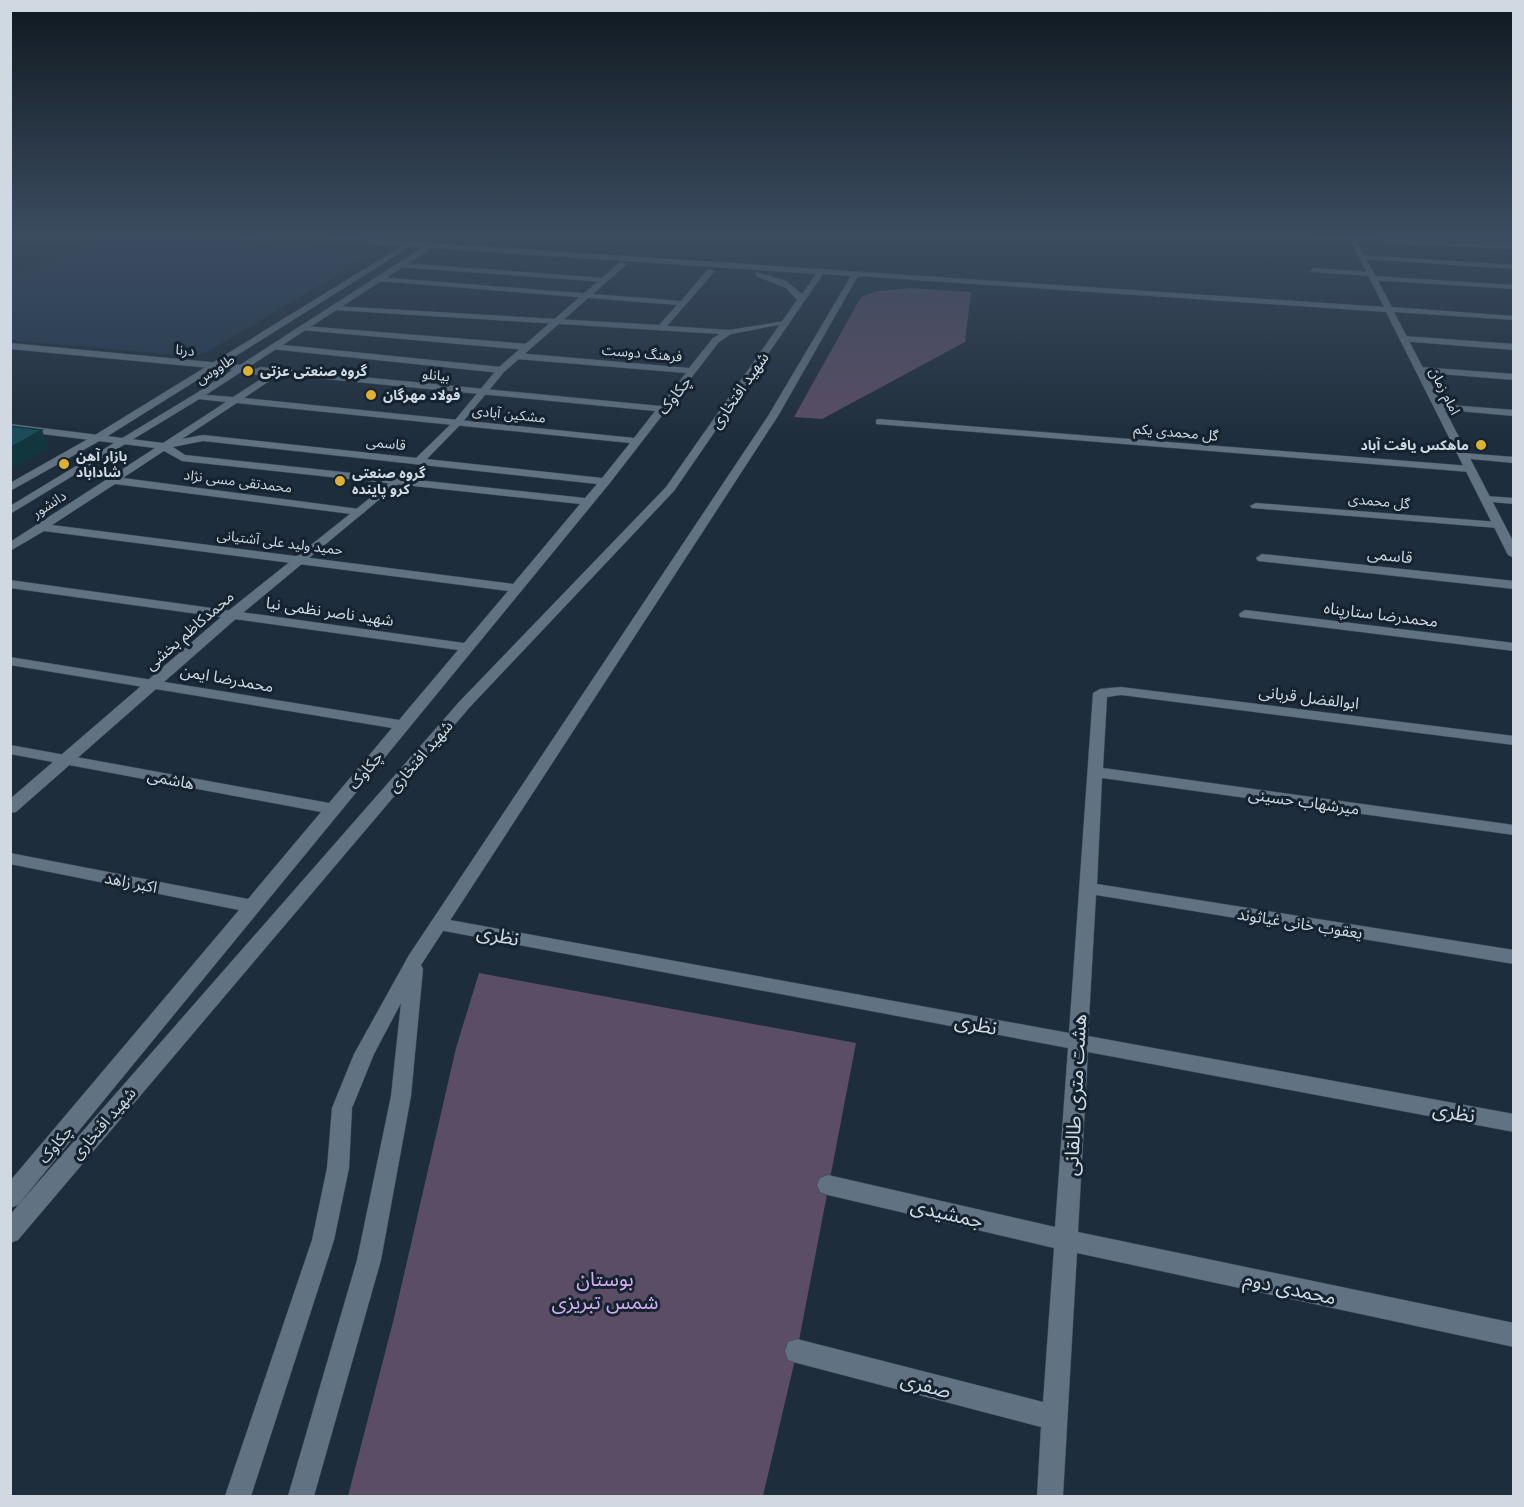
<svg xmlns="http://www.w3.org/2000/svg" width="1524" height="1507" font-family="'Noto Sans','Noto Sans Arabic',sans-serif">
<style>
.built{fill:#24384b}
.green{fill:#5b4d65}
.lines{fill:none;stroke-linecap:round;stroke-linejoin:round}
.street-casing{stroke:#3b4853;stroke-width:1}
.secondary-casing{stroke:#3b4853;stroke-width:1}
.street{fill:#617282;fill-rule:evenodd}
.secondary{fill:#617282;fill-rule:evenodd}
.shaded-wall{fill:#12363e}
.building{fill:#194d58;stroke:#12363e;stroke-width:1.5}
.poi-dot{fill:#deb133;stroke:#152330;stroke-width:2}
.labels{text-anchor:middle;stroke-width:6;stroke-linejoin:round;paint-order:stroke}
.far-street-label{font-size:14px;fill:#d0d9e2;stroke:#152330}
.far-poi-label{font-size:14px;font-weight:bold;fill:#d0d9e2;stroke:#152330;text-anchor:start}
.street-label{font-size:16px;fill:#d0d9e2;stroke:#152330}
.near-street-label{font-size:20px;fill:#d0d9e2;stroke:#152330}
.near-park-label{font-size:20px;fill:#d4adf0;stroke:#152330}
</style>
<rect width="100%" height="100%" fill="#1e2d3b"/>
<polygon class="built" points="112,234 360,251 371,255 205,353 177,355 11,340 11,277"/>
<g class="green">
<polygon points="1349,234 1513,234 1513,246 1370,239"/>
<polygon points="911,288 971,292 965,342 822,419 794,417 861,297 877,291"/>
<polygon points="479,973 856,1043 797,1351 763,1496 348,1496 394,1318 456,1048"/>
</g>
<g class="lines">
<defs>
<g id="street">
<polygon points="1231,234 1269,234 1514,245 1514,249 1234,236"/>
<polygon points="1359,255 1514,265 1514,269 1362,259"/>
<polygon points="401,263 605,278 609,280 605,282 398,267"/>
<polygon points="1313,268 1371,272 1375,274 1371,276 1310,272"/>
<path d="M708,269l7,2 -48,55 62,4 56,-9 4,2 -58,11 -12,8 -110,142 -591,721 -8,3v-27l229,-271 -229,-46v-11l238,46 73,-87 -311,-58v-9l319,58 63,-75 -382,-63v-8l389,63 59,-70 -448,-62v-8l454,63 44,-52 -464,-60 -34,20v-9l145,-94 -145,-18v-6l153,19 63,-41 -28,-3 -5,-3 2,-2 38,3 31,-20 -22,-6 -232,-22v-6l232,22 14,4 4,-2 400,39 26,-33 -169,-14 -4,-3 4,-3 172,15 24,-30 7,-4 -386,-24 -4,-2 4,-2 325,19 18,-20 -299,-24 -4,-2 4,-2 303,24zM274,374l381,37 -21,27 -390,-40 30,-20zM237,403l393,40 -28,35 -399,-43 -21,4zM203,441l394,43 -12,14 -400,-43 -12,-8zM164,451l18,10 398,43 -67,80 -461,-59 63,-41 244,31 6,-3 -6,-3 -236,-31z"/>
<polygon points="1373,276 1514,285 1514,289 1370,280"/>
<polygon points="304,326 528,344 532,347 528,350 301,330 300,328"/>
<polygon points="1404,336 1514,344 1514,350 1401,341 1400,339"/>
<polygon points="274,344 501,367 505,370 501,373 271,349 271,345"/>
<polygon points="1420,367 1514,374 1514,380 1417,372 1416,370"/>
<polygon points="1438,404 1514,410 1514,416 1435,409 1435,405"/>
<polygon points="879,419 1470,466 1475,469 1470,472 876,424 876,420"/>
<polygon points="1463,453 1514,457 1514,463 1459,458 1459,454"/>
<polygon points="1485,496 1514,498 1514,504 1481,501 1481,497"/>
<polygon points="1256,503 1498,522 1504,525 1498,528 1252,508 1250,506"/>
<polygon points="1262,554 1514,581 1514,589 1258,561 1256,558"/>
<polygon points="1245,610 1514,643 1514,651 1240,617 1239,614"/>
<polygon points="1121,687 1514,736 1514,745 1121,695 1107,697 1103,768 1514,825 1514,835 1102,778 1097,884 1514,950 1514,964 1096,895 1088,1036 1514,1114 1514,1132 1088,1052 1078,1232 1514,1323 1514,1347 1077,1253 1063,1496 1037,1496 1041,1427 797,1363 788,1360 785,1351 788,1342 797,1339 1043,1402 1054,1248 828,1195 820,1192 817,1185 820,1178 828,1175 1055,1227 1068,1048 439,930 433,928 430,924 433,920 439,918 1069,1033 1093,693 1100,689"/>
</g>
<g id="secondary">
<polygon points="176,234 203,234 272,240 269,242"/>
<polygon points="256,234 283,234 431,243 1384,307 1350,239 1355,238 1392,307 1514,316 1514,320 1394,312 1514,543 1514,558 1508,555 1386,312 858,276 778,416 421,965 423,969 411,1096 381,1260 314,1496 288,1496 357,1260 391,1096 401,1003 374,1054 352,1108 349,1168 334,1240 251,1496 225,1496 312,1240 327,1168 332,1108 354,1054 409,955 768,416 851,276 823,274 674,491 469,708 18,1240 10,1243 10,1215 19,1204 459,702 666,487 797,300 786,288 756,276 756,272 786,281 802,294 816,274 432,248 201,398 10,514 10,506 195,394 423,247 411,246 103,439 10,491 10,483 95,435 402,246"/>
<polygon points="620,262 627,264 504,372 461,424 422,464 414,464 414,460 455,420 498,368"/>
<polygon points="394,479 398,480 398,484 238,617 16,812 10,813 10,799 228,611"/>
</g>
</defs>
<use href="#street" class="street-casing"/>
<use href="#secondary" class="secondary-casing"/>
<use href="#street" class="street"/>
<use href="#secondary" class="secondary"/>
</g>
<polygon class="shaded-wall" points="42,430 49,448 10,470 10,448"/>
<polygon class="building" points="10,426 42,430 10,448"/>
<linearGradient id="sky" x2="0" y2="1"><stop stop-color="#101920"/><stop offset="0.53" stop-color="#3b4c60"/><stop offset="1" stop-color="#3b4c60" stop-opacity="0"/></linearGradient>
<rect width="1524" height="445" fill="url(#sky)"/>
<g class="poi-dot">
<circle cx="248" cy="371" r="6"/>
<circle cx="371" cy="395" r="6"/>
<circle cx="1481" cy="445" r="6"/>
<circle cx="64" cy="464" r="6"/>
<circle cx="340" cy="481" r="6"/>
</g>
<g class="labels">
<g class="far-street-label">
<text transform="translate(185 350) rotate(6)" y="5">درنا</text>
<text transform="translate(642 353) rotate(5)" y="5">فرهنگ دوست</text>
<text transform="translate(215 369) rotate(-32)" y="5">طاووس</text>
<text transform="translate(436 375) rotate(6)" y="5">بیانلو</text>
<text transform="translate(1445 391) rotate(63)" y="5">امام زمان</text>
<text transform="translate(509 414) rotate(6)" y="5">مشکین آبادی</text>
<text transform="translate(1176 432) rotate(5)" y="5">گل محمدی یکم</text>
<text transform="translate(386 443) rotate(6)" y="5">قاسمی</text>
<text transform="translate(238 481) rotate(7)" y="5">محمدتقی مسی نژاد</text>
<text transform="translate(1379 501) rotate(5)" y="5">گل محمدی</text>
<text transform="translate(49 504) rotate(-33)" y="5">دانشور</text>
<text transform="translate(280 542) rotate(7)" y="5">حمید ولید علی آشتیانی</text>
</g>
<g class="far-poi-label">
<text x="260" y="376">گروه صنعتی عزتی</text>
<text x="383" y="400">فولاد مهرگان</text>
<text x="1469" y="450" text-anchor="end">ماهکس یافت آباد</text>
<text x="76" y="461">بازار آهن<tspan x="76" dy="16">شاداباد</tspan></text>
<text x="352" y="478">گروه صنعتی<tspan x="352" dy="16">کرو پاینده</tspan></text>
</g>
<g class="street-label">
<text transform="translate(739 390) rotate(-55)" y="6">شهید افتخاری</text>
<text transform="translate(674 395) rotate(-52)" y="6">چکاوک</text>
<text transform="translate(1390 555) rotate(6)" y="6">قاسمی</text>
<text transform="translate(330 611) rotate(8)" y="6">شهید ناصر نظمی نیا</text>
<text transform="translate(1381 614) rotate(7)" y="6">محمدرضا ستارپناه</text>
<text transform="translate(189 630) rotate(-41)" y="6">محمدکاظم بخشی</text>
<text transform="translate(227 678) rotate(10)" y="6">محمدرضا ایمن</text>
<text transform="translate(1309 697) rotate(7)" y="6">ابوالفضل قربانی</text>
<text transform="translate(420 756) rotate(-49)" y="6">شهید افتخاری</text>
<text transform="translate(365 770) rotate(-50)" y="6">چکاوک</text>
<text transform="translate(171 779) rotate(11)" y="6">هاشمی</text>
<text transform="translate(1304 801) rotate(8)" y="6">میرشهاب حسینی</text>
<text transform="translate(131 882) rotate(11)" y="6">اکبر زاهد</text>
<text transform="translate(1300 923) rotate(9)" y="6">یعقوب خانی غیاثوند</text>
<text transform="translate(103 1123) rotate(-49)" y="6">شهید افتخاری</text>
<text transform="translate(55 1144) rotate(-50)" y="6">چکاوک</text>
</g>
<g class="near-street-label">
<text transform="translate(498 935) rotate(11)" y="7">نظری</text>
<text transform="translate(976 1024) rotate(11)" y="7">نظری</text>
<text transform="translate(1075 1095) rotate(-87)" y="7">هشت متری طالقانی</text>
<text transform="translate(1454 1112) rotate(10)" y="7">نظری</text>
<text transform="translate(947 1213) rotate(13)" y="7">جمشیدی</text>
<text transform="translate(1290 1288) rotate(12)" y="7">محمدی دوم</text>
<text transform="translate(926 1385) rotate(15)" y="7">صفری</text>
</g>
<g class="near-park-label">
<text x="605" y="1286">بوستان<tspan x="605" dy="23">شمس تبریزی</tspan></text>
</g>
</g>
<rect width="1524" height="1507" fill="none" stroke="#d0d9e2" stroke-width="24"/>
</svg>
